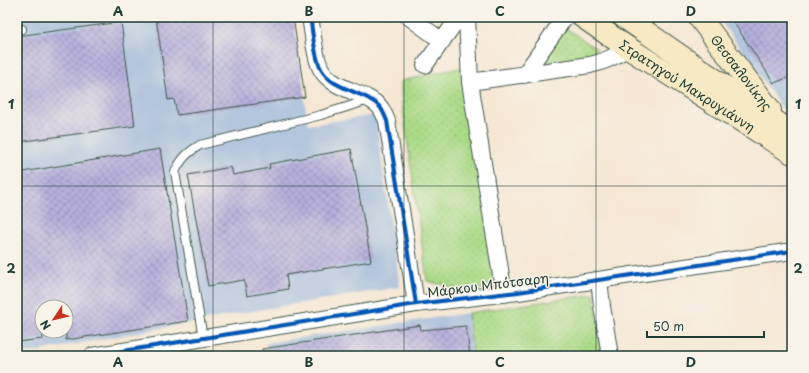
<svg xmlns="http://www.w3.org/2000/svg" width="809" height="373" font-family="'Playpen Sans',sans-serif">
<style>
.industrial{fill:#b4c6dd;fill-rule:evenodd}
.green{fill:url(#green-dots);stroke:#668c5e}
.building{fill:url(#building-cross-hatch)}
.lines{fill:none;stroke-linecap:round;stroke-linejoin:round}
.lane-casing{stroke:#3f564c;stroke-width:10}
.street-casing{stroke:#3f564c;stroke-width:18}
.secondary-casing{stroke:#3f564c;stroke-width:24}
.lane{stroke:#fff;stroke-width:8}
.street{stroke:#fff;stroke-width:16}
.secondary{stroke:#f7e9c3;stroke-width:22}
.cycleway-casing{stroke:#f7f3e8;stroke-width:6}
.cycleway{stroke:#0057b8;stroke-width:4}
.grid{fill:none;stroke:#1f3d34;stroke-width:1;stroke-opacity:0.55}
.labels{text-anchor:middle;stroke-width:3;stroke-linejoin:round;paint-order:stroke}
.street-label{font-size:13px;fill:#1f3d34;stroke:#f7f3e8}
.neatline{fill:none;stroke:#1f3d34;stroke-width:1.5}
.grid-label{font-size:13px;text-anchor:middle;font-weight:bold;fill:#1f3d34}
</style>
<defs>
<pattern id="green-dots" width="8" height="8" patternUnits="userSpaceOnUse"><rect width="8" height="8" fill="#acdb88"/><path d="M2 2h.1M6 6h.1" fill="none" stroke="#94bd76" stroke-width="1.8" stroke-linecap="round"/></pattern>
<pattern id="building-cross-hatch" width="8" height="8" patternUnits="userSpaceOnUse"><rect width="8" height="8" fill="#b7b0dd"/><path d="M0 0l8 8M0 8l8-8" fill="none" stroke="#9490b4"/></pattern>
</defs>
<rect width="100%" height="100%" fill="#f7f3e8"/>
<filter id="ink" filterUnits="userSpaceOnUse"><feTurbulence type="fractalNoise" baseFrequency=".025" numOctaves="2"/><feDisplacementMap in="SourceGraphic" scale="8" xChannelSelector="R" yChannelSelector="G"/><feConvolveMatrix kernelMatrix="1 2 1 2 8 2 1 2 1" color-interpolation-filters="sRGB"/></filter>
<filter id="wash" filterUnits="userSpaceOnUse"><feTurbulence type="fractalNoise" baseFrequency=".012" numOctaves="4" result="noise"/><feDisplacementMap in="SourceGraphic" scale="16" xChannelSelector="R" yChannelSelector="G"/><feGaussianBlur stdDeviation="0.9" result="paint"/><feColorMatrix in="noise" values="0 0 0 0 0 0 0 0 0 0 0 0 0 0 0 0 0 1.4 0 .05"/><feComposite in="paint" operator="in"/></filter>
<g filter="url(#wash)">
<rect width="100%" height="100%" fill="#f5e7d4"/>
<g class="industrial">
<path d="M17,17h276l15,108 67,-10 25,172 -130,21 -253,47zM42,307h24v24h-24z"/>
<polygon points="718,17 792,17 792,120 790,119"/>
<polygon points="468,313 473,356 267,356 266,343"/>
</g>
<g class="green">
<polygon points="560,24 597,49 590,55 538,65"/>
<polygon points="464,67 498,286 466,291 427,281 401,96 401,81"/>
<polygon points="594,294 603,356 473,356 468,313"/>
</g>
<g id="blocks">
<g class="building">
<polygon points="156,17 293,17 305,97 177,115 174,99 168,100"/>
<polygon points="730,17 792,17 792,76 774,83"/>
<polygon points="121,22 135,126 17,142 17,36"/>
<polygon points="160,149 188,321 66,340 66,307 39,307 43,339 17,342 17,173"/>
<polygon points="351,149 371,261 286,275 288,289 247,296 244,280 208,286 188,175 231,167 233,175 270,168 269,164"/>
<polygon points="420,325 421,330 466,326 470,356 263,356 262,349"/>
</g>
</g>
</g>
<g filter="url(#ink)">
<use href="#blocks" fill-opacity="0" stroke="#3f564c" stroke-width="1"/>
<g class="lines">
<defs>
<g id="lane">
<polyline points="17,30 22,29"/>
<path d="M203,338l-28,-166c6,-13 13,-20 25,-27l121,-30 48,-15"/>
</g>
<g id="street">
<path d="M310,17c3,15 4,39 11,52 12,22 43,21 59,38 3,4 5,9 7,14l29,183"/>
<polyline points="409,17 442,41"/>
<polyline points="467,17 470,82 504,294"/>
<polyline points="425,65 459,17"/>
<polyline points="524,75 565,17"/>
<path d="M470,82l120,-17c15,-3 26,-9 38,-17"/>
<polyline points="599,280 602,306 610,356"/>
<polyline points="92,356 416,304 518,292 792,251"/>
</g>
<g id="secondary">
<path id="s1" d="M583,17l45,31 164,105"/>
<polyline points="624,17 792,133"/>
<path id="s2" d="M699,17l71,93"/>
</g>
</defs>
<use href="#lane" class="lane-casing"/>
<use href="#street" class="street-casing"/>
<use href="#secondary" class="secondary-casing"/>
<use href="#lane" class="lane"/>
<use href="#street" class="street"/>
<use href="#secondary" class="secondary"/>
<defs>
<g id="cycleway">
<path d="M310,17c3,15 4,39 11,52 12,22 43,21 59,38 3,4 5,9 7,14l29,183"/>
<polyline points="92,356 416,304 518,292 792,251"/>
</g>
</defs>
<use href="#cycleway" class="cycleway-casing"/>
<use href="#cycleway" class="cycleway"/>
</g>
</g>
<path class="grid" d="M213,17v339M404,17v339M596,17v339M17,186h775"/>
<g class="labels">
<g class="street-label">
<text dy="5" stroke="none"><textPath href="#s2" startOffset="70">Θεσσαλονίκης</textPath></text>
<text dy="5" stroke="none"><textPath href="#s1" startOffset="125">Στρατηγού Μακρυγιάννη</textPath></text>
<text transform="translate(488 285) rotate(-7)" y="5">Μάρκου Μπότσαρη</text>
</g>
</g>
<rect width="809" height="373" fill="none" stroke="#f7f3e8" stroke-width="44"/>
<g transform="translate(54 319) rotate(235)"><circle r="19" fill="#f7f3e8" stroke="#a1aaa0"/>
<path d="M0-3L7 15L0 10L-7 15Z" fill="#c8321e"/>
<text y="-6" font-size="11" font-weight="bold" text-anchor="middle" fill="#1f3d34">N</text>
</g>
<path d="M647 331v6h117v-6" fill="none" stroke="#1f3d34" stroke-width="2"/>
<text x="653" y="331" font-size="12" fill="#1f3d34" stroke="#f7f3e8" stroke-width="3" paint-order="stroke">50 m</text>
<rect x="22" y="22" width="765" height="329" class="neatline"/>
<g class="grid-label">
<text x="118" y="16">A</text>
<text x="309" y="16">B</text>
<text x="500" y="16">C</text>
<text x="691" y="16">D</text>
<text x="11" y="109">1</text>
<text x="798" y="109">1</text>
<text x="11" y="273">2</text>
<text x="798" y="273">2</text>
<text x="118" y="367">A</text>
<text x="309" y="367">B</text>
<text x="500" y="367">C</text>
<text x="691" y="367">D</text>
</g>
</svg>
